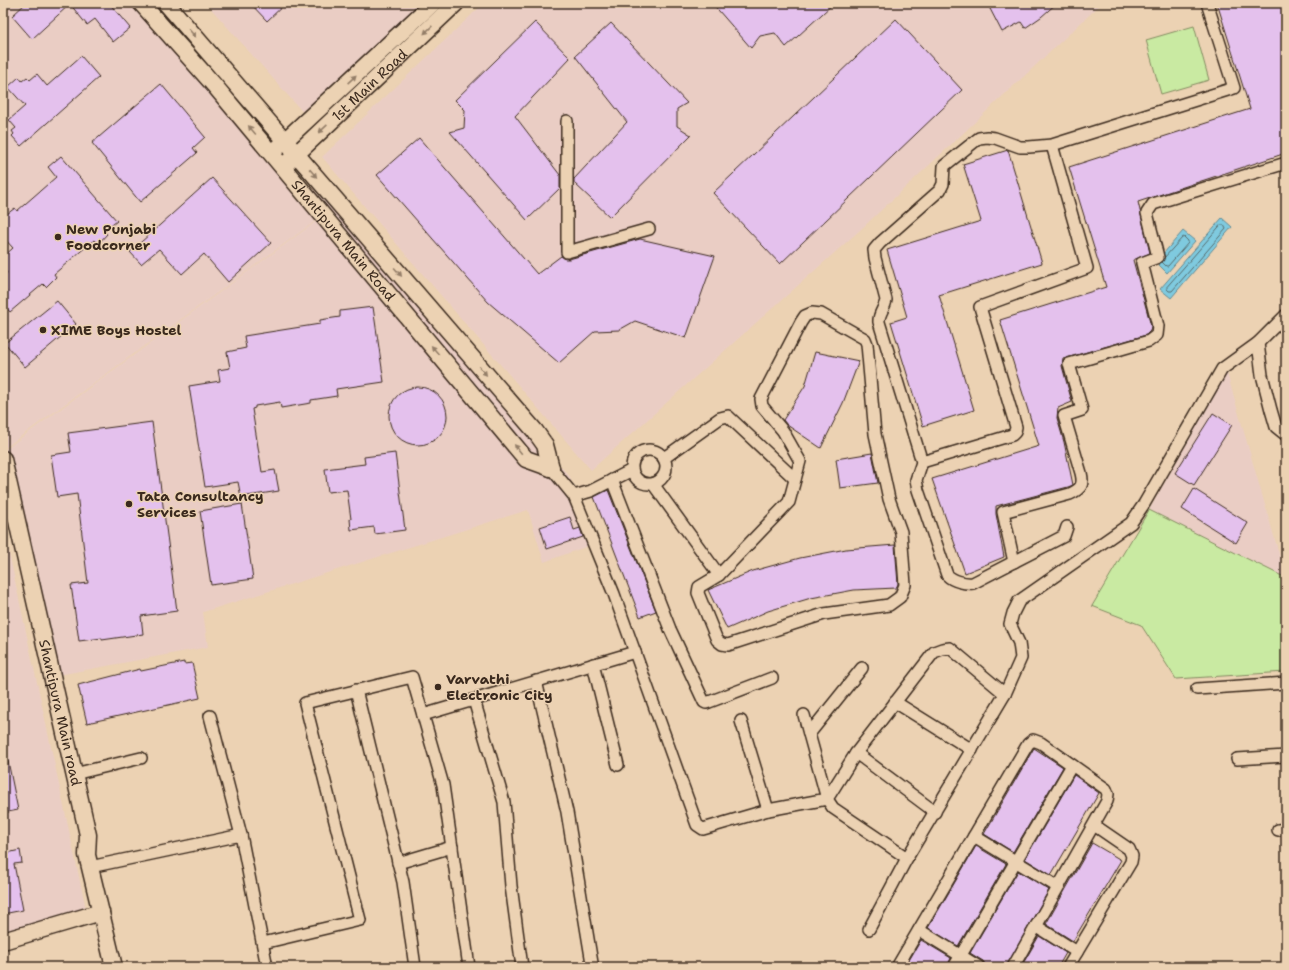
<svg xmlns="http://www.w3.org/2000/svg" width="1289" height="970" font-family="'Shantell Sans',sans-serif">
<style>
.built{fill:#eacdc4}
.green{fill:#c9eaa2;stroke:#828a60}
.water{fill:#7fcadf;stroke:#648a92}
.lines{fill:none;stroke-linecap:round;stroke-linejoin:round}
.shore{stroke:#566a6b;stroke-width:1}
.building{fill:#e4c1ed;stroke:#3b2a1e}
.street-casing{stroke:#3b2a1e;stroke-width:14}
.secondary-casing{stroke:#3b2a1e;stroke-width:19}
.street{stroke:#ecd2b3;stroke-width:11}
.secondary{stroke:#ecd2b3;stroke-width:16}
.oneway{fill:#947e68}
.poi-dot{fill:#3b2a1e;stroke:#ecd2b3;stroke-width:1.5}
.labels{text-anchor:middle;stroke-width:3;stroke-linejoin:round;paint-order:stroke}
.street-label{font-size:14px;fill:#3b2a1e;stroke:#ecd2b3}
.poi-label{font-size:14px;font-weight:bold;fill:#3b2a1e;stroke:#ecd2b3;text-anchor:start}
</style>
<rect width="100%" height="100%" fill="#ecd2b3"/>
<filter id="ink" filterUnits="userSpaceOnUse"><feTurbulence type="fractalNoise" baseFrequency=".025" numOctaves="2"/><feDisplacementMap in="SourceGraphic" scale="8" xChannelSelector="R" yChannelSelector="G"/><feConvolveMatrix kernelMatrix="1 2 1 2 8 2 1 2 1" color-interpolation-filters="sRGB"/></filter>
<g filter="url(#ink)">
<g class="built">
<polygon points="3,3 136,3 332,209 5,448 3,438"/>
<polygon points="206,3 428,3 308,118"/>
<polygon points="484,3 1102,3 859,231 591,470 322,157"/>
<polygon points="333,209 570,477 588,546 544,562 528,510 203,612 208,647 48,677 3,484 3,451"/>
<polygon points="1227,373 1286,578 1149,510"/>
<polygon points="3,525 86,909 3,933"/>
</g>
<g class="green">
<polygon points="1194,26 1209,80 1161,94 1146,40"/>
<polygon points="1149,510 1286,578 1286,672 1176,679 1141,625 1092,606"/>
</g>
<g class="water">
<polygon points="1222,218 1232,227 1171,298 1160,289"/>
<polygon points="1183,231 1195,241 1167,273 1156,262"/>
</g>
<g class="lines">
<g class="shore">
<polygon points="1221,225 1224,225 1226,229 1172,291 1169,291 1167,289 1167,287"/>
<polyline points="1162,262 1166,266 1168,266 1188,243 1188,241 1184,237 1182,238 1164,258"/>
</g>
</g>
<g class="building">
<polygon points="26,3 109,3 130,28 113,42 95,19 87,25 70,4 32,39 12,16"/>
<polygon points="250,3 286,3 267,21"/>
<polygon points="712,3 834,3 786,47 775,33 760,36 751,48"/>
<polygon points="987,3 1057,3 1041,17 1025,28 1021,22 1002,32"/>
<polygon points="1217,3 1286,3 1286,153 1138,202 1150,253 1133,260 1151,326 1150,331 1146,335 1063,359 1062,366 1072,402 1058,408 1057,418 1064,442 1073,485 1068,487 996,506 996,514 1004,557 965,573 932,479 1039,446 1000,320 1106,287 1069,167 1250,109"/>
<polygon points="896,19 962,90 780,264 713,193"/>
<polygon points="535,22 570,58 515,116 560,175 560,188 527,220 450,132 464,128 465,110 455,100"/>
<polygon points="611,23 687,103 677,109 677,126 691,135 610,217 574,183 574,179 627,122 575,56"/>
<polygon points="81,56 99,77 21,146 12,136 14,134 12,131 16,128 9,120 25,106 8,87 19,77 22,81 27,77 30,80 37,74 47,86"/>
<polygon points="161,84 205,137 193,148 197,153 140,202 92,143"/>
<polygon points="419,138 537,274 561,256 565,259 569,259 640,239 715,256 686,338 635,321 619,330 595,331 559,363 488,302 377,175"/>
<polygon points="1008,150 1042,263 939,295 974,410 923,426 891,322 907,317 887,250 981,221 963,164"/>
<polygon points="61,156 117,221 104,231 107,234 98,244 94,240 54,274 56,277 46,287 43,284 10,312 3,304 3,296 7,292 3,287 3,276 7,273 3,267 3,257 13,248 3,237 3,217 15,208 17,211 56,177 48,167"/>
<polygon points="212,178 271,243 228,282 204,254 182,274 159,249 141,264 130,252"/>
<polygon points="57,301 76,324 25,367 5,343"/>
<polygon points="373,307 384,382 336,389 337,396 311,400 311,403 281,408 280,402 255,406 255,408 252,409 262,472 275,470 279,491 241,497 238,482 205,487 189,386 220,381 218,370 230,368 227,352 246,348 244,336 320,324 320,320 340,317 340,311"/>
<polygon points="815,352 859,361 843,403 821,448 787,425 783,420 805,386"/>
<circle cx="418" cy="416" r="29"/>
<polygon points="1213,413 1232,425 1194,485 1175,473"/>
<polygon points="152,422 177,611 141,616 143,634 102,640 102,638 79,641 71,585 88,583 77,494 57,497 51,455 71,452 68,433"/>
<polygon points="395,453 405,530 375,534 374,527 351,530 350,519 351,519 347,490 328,492 325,469 365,464 364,457"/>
<polygon points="872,453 878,483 840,488 836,459"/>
<polygon points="1194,489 1248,523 1236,543 1182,509"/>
<polygon points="608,490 656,611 640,617 594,497"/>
<polygon points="242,504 253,579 211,585 200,511"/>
<polygon points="570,517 574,530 580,528 583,537 547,549 540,527"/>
<polygon points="895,545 898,584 896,588 854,590 811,598 768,611 727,629 708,590 753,571 800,558 846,549"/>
<polygon points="184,662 184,664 192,663 200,698 87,723 78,685 140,669 141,671"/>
<polygon points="1034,748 1063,767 1013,852 984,834"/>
<polygon points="3,761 8,761 18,810 3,813"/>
<polygon points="1074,775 1099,793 1051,875 1025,859"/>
<polygon points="1092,843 1121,860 1073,941 1046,924"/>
<polygon points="976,846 1006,864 958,946 928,928"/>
<polygon points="20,850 22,863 14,864 23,910 3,914 3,854"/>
<polygon points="1018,871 1049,890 1006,967 986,967 983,961 970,953"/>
<polygon points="1039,936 1066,953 1058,967 1021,967"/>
<polygon points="921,940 951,958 947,967 905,967"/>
</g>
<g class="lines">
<defs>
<g id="street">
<polyline points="567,121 567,252 649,229"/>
<path d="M1052,145l-23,2h-9l-25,-9 -8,-1 -8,1 -35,28 -1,18 -3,6 -60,53 -6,7 1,8 11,42c-1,8 -8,14 -7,22l43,140 -6,18 2,10 29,85c6,6 18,9 26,8l91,-47 3,-9"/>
<polygon points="812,313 821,314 865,339 867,344 875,434 889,499 901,532 905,585 900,597 889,605 824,614 728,645 722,644 717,640 698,593 699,587 719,575 789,502 800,461 783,431 762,406 761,399 801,322 805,316"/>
<polyline points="1258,343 1262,375 1271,410 1276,427 1286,435"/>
<circle cx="649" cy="467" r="17"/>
<polyline points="664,458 720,418 728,416 795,479"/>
<polyline points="922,462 1012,435 1015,432 1016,427 980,307 1087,268 1052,145 1234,88 1207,3"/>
<polyline points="551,468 574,496 614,594 697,825 703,829 768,810 827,799 856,753 934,652 942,649 950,648 1005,694 907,858 833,808 827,799 809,734 862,668"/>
<polyline points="612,480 670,629 704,702 706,703 709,702 772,678"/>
<polyline points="653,484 719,575"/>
<polyline points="574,496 591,491 632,470"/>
<path d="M1014,562l-11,-50 67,-18c11,-5 14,-9 11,-21l-17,-57 18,-6 -13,-46 80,-23 8,-6 1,-9 -16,-63 16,-6 -11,-44 6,-9 133,-41"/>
<polyline points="593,664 618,765"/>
<polyline points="536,681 567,812 592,963"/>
<polyline points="1197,689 1286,683"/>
<polyline points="356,690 403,882 415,967"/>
<polyline points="1005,694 1021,658 1019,643 1010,624 1013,613 1019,601 1131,523 1144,504 1222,369 1258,343 1286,315"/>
<polyline points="474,700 504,802 511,886 522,967"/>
<polyline points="895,702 972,750"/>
<polyline points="423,715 635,652"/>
<polyline points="804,715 809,734"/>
<polyline points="210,716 241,835"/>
<polyline points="741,721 768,810"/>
<polyline points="856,753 935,812"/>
<polyline points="1237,759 1286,756"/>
<polyline points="74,774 141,758"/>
<polyline points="1278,830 1286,829"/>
<polyline points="974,836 1058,887"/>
<polyline points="398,863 452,847"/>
<polyline points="90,867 241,835 267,967"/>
<polyline points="1036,926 1077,952"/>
<polyline points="869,929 907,858"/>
<polyline points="919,930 979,967"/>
<polyline points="263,943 360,920 305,703 412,677 443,785 469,967"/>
<polyline points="897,967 1028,744 1033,740 1041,743 1106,789 1108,794 1107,801 1013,967"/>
<polyline points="954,967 1072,765"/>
<polyline points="1068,967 1131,862 1132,856 1129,849 1094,825"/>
</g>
<g id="secondary">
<path id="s1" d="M141,3l73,82 312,374 25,9"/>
<polyline points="166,3 535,431 545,445 551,468"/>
<polyline points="277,148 433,3"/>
<path id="s2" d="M288,162l168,-159"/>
<path id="s3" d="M3,459l85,376 -1,20 27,112"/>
<polyline points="3,941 101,912"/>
</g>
</defs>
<use href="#street" class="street-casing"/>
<use href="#secondary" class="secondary-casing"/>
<use href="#street" class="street"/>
<use href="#secondary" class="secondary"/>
</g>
<defs><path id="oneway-solid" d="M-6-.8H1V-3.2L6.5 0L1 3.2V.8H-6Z"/></defs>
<g class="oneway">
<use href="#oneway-solid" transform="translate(428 30) rotate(136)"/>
<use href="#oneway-solid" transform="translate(192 33) rotate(49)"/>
<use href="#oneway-solid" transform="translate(352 79) rotate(-43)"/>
<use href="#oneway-solid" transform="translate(323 129) rotate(137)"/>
<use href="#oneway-solid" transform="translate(252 130) rotate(-130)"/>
<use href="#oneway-solid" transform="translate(313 173) rotate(49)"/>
<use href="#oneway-solid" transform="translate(398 272) rotate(50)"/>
<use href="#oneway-solid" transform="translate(435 350) rotate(-130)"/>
<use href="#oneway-solid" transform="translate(483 371) rotate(50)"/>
<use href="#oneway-solid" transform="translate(518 449) rotate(-129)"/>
</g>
</g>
<g class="poi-dot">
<circle cx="58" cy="237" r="4"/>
<circle cx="43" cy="330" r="4"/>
<circle cx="129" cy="504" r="4"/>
<circle cx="438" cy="687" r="4"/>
</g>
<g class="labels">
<g class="street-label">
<text dy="5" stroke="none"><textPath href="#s2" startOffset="112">1st Main Road</textPath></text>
<text dy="5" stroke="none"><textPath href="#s1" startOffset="312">Shantipura Main Road</textPath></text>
<text dy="5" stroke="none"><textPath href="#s3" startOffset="260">Shantipura Main road</textPath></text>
</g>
<g class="poi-label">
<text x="66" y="234">New Punjabi<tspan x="66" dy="16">Foodcorner</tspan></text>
<text x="51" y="335">XIME Boys Hostel</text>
<text x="137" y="501">Tata Consultancy<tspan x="137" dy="16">Services</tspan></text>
<text x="446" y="684">Varvathi<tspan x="446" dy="16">Electronic City</tspan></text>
</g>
</g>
<rect width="1289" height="970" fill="none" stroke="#ecd2b3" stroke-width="16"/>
<rect x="8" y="8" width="1273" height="954" fill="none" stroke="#3b2a1e" stroke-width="1.5" filter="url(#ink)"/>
</svg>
